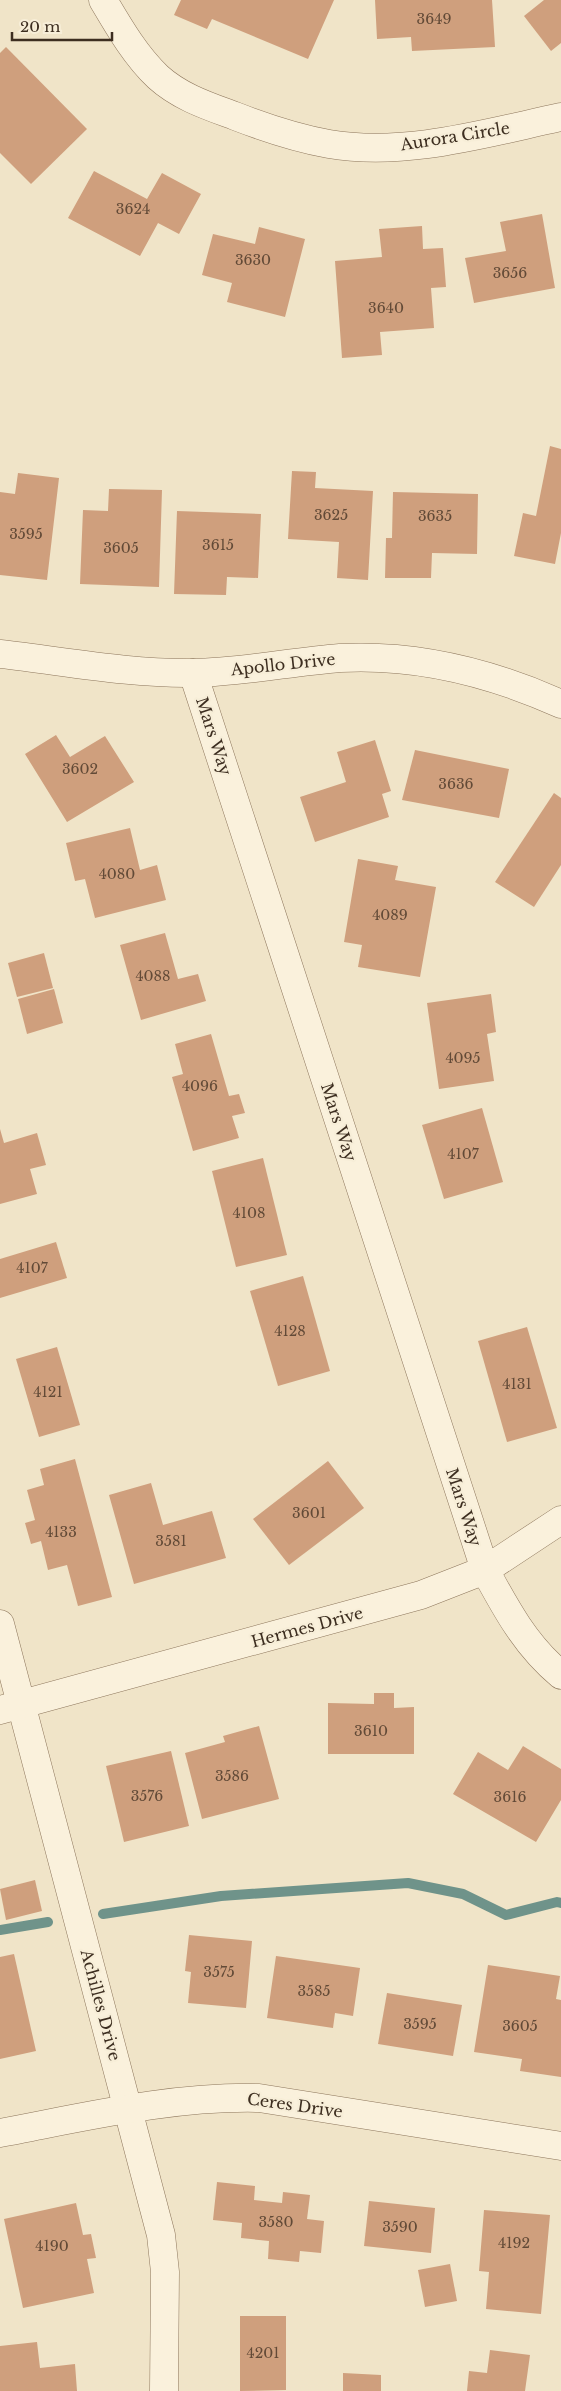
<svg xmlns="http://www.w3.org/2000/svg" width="561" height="2391" font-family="'Libre Baskerville',serif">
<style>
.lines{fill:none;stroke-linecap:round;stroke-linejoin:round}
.stream{stroke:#6f938a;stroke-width:10}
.building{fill:#cf9f7d}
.street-casing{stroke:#8d765c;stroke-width:29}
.street{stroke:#faf1dc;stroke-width:28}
.labels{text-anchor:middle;stroke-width:4.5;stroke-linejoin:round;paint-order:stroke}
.number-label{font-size:14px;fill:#624a37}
.street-label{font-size:16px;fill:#3d2e20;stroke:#f7eed8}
</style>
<rect width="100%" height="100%" fill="#f0e4c8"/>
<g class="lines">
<g class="stream">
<polyline points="103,1914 221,1896 408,1883 463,1894 506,1915 557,1902 561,1903"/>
<polyline points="0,1930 48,1922"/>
</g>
</g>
<g class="building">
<polygon points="181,0 334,0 308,59 212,19 207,29 174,15"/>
<polygon points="375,0 492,0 495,47 412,51 411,37 377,39"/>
<polygon points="544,0 561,0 561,43 551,51 524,16"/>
<polygon points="6,47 87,129 31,184 0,153 0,53"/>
<polygon points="94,171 147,199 162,173 201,194 179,234 158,223 140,256 68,218"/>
<polygon points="542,214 555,288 474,303 465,258 506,251 500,222"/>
<polygon points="422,226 423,249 443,248 446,287 431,288 434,328 380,332 382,355 342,358 335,261 382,257 379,229"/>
<polygon points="259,227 305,239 285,317 227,302 232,283 202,275 213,234 255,244"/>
<polygon points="550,446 561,449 561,533 555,564 514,556 523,513 536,516"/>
<polygon points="292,471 316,472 315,488 373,491 368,580 337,578 339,542 288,539"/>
<polygon points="18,473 59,478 47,580 0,575 0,492 15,494"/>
<polygon points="109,489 162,490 159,587 80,584 83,510 108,511"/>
<polygon points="393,492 478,494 477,554 432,553 431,578 385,578 386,538 392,538"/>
<polygon points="177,511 261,514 258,578 227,577 226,595 174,594"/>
<polygon points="56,735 70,757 105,736 134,782 67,822 25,754"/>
<polygon points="375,740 391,791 382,794 389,817 315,842 300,797 346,782 337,752"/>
<polygon points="415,750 509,769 499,818 402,800"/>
<polygon points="554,793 561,798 561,865 534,907 495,882"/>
<polygon points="130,828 140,870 157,865 166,900 95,918 85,879 75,881 66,843"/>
<polygon points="358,859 398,866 395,880 436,887 420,977 358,967 362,945 344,942"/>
<polygon points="165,933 178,979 198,974 206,1001 141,1020 120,945"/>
<polygon points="44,953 53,988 17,997 8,963"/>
<polygon points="54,989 63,1023 27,1034 18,999"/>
<polygon points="491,994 496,1032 487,1034 494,1081 439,1089 427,1003"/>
<polygon points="211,1034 229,1096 239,1094 245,1113 232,1116 239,1138 193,1151 172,1077 183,1074 175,1044"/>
<polygon points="482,1108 503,1182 444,1199 422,1125"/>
<polygon points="0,1129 4,1143 37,1133 46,1165 30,1169 37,1194 0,1204"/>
<polygon points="263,1158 287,1255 236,1267 212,1171"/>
<polygon points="56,1242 67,1278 0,1298 0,1259"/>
<polygon points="303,1276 330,1371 278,1386 250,1291"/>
<polygon points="527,1327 557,1428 507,1442 478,1341"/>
<polygon points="57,1347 80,1425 39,1437 16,1359"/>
<polygon points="75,1459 112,1597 78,1606 67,1565 48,1570 41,1541 31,1544 25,1523 35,1520 27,1490 44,1485 40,1469"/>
<polygon points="328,1461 364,1508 289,1565 253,1519"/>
<polygon points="151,1483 163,1525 212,1511 226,1558 134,1584 109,1495"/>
<polygon points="374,1693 394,1693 394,1708 414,1707 414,1754 328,1754 328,1703 374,1704"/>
<polygon points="259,1726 279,1799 202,1819 185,1753 225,1742 223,1736"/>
<polygon points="523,1746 561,1769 561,1800 536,1842 453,1794 478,1752 508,1770"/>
<polygon points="171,1751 189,1826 124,1842 106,1766"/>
<polygon points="35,1880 42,1911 6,1920 0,1889"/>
<polygon points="189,1935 252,1941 246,2008 188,2003 191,1972 185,1971"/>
<polygon points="14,1954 36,2051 0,2059 0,1957"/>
<polygon points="276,1956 360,1968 353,2016 335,2013 333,2028 267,2018"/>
<polygon points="488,1965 560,1976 556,1999 561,2000 561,2077 520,2071 522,2059 474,2052"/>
<polygon points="387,1993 462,2005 453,2056 378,2044"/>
<polygon points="217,2182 255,2186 254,2200 282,2203 283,2192 310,2195 307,2219 324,2221 321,2253 300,2251 299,2262 268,2259 269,2241 241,2238 242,2223 213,2220"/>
<polygon points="369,2201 435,2208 431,2253 364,2246"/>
<polygon points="76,2203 83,2235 91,2234 96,2258 87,2259 94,2293 23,2308 4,2219"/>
<polygon points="484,2210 550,2215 541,2314 486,2309 489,2272 479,2271"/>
<polygon points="450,2264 457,2301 425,2307 418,2270"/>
<polygon points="240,2316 286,2316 286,2390 240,2391"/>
<polygon points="37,2342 40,2368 75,2364 77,2391 0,2391 0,2346"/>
<polygon points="490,2350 530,2355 525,2391 467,2391 469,2371 487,2373"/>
<polygon points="343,2373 381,2375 381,2391 343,2391"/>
</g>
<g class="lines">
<defs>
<g id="street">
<path d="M103,0c16,27 32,55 55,77 22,20 50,29 77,39 31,12 61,22 94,28 77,13 157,-11 232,-27"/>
<path d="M0,654c63,7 129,20 193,19 49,-1 98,-11 147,-15 76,-4 152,15 221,46"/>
<polyline points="193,673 485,1570 561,1520"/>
<polyline points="0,1624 161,2235 165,2272 164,2391"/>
<path d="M0,1710l421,-115 64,-25c21,39 41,76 76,105"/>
<path d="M0,2133c85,-16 172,-37 259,-35l302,48"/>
</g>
</defs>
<use href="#street" class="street-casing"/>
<use href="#street" class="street"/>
</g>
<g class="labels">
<g class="number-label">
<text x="434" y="24">3649</text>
<text x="133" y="214">3624</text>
<text x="253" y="265">3630</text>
<text x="510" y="278">3656</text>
<text x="386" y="313">3640</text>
<text x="331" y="520">3625</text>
<text x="435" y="521">3635</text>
<text x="26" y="539">3595</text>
<text x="218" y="550">3615</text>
<text x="121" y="553">3605</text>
<text x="80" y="774">3602</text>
<text x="456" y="789">3636</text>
<text x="117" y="879">4080</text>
<text x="390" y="920">4089</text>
<text x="153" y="981">4088</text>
<text x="463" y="1063">4095</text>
<text x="200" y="1091">4096</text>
<text x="463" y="1159">4107</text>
<text x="249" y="1218">4108</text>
<text x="32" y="1273">4107</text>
<text x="290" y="1336">4128</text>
<text x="517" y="1389">4131</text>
<text x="48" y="1397">4121</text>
<text x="309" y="1518">3601</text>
<text x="61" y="1537">4133</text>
<text x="171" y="1546">3581</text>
<text x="371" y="1736">3610</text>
<text x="232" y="1781">3586</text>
<text x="147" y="1801">3576</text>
<text x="510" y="1802">3616</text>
<text x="219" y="1977">3575</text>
<text x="314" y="1996">3585</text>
<text x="420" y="2029">3595</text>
<text x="520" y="2031">3605</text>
<text x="276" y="2227">3580</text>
<text x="400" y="2232">3590</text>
<text x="514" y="2248">4192</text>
<text x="52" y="2251">4190</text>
<text x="263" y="2358">4201</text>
</g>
<g class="street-label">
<text transform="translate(455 136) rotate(-9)" y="6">Aurora Circle</text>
<text transform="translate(283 664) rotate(-6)" y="6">Apollo Drive</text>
<text transform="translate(214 736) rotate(72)" y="6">Mars Way</text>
<text transform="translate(339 1122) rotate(72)" y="6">Mars Way</text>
<text transform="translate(464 1507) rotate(72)" y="6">Mars Way</text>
<text transform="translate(307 1627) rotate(-15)" y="6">Hermes Drive</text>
<text transform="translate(101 2005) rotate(75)" y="6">Achilles Drive</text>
<text transform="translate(295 2105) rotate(8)" y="6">Ceres Drive</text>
</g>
</g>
<path d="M12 32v8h100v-8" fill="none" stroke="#3d2e20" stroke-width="2.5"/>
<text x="20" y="32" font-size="15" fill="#3d2e20" stroke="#f7eed8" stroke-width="4" paint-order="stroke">20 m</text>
</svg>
